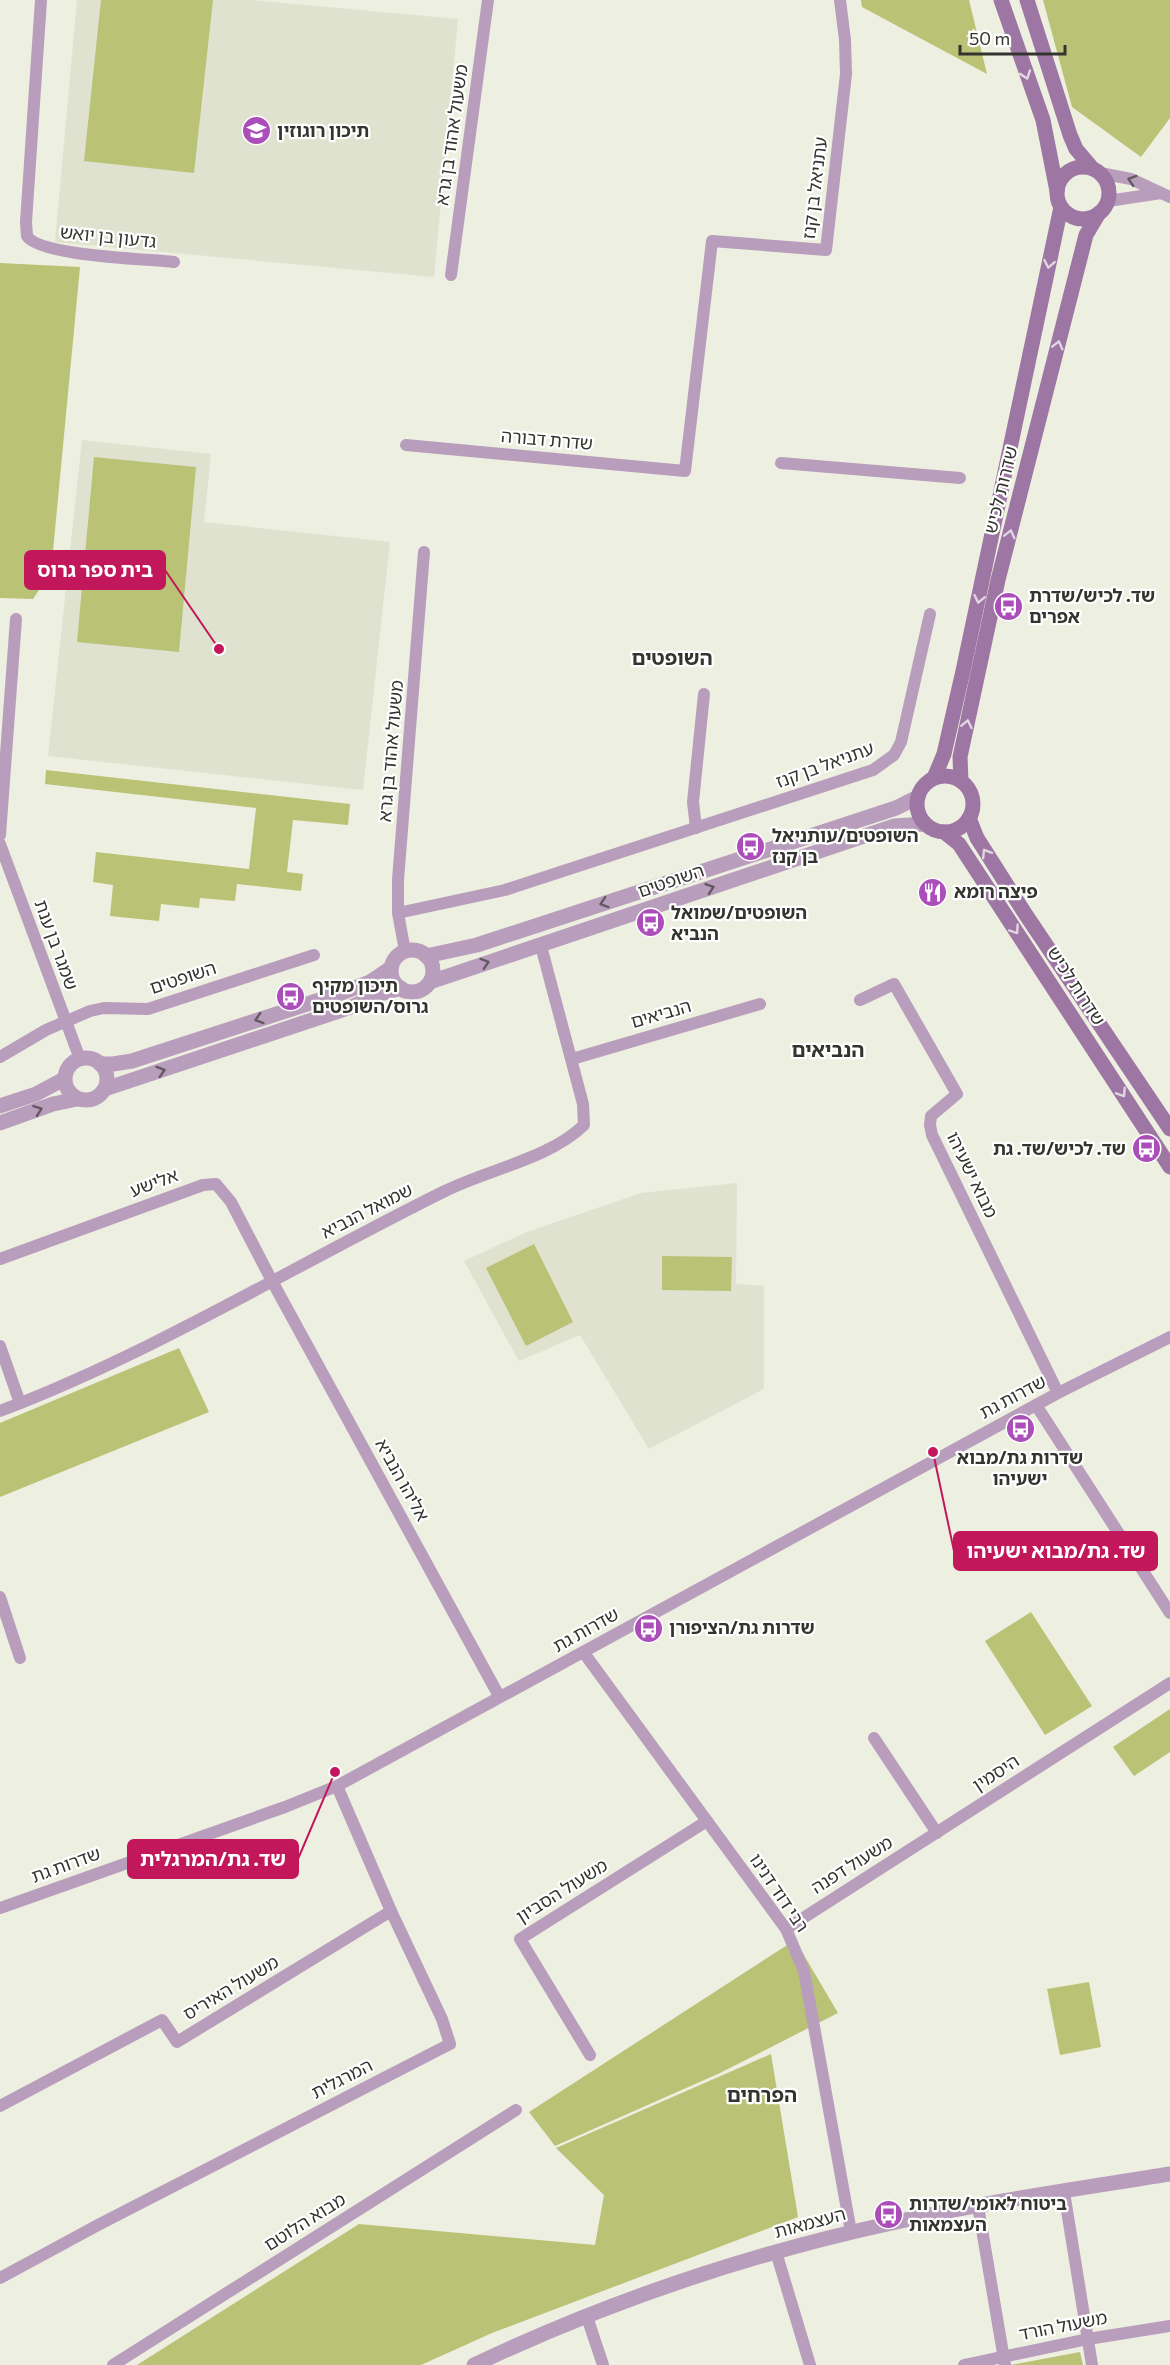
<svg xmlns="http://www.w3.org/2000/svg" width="1170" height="2365" font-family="Commissioner,'Noto Sans Hebrew',sans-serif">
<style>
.built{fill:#dfe2ce}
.green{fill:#bac276}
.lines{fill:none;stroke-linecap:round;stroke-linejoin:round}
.minor{stroke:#b89dbc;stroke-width:12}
.tertiary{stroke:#b89dbc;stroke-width:15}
.secondary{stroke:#9d76a3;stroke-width:15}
.oneway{stroke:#e2d6e3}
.oneway2{stroke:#625960}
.labels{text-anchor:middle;stroke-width:4.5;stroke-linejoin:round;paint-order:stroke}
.poi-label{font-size:18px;font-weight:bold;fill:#33342f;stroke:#fff;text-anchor:start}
.street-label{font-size:18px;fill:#33342f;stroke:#fff}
.neighbourhood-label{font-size:20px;font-weight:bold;fill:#33342f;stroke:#fff}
.leader{fill:none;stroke:#c2185b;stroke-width:2}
.callout-dot{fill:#c2185b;stroke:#fff;stroke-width:2}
.callout{fill:#c2185b;stroke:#c2185b;stroke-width:2}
.callout-label{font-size:20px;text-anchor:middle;font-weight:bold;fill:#fff}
</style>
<rect width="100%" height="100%" fill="#edefe0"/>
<g class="built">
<polygon points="77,0 251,0 458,19 434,277 55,242"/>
<polygon points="82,440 211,454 204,522 390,542 363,790 48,756"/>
<polygon points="737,1183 736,1284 764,1286 764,1389 649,1449 580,1335 519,1361 464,1261 527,1232 641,1193"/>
</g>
<g class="green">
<polygon points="101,0 213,0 194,173 84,161"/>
<polygon points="861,0 969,0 987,74 862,7"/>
<polygon points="1043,0 1170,0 1170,118 1141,157 1072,107"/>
<polygon points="0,263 80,267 51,572 33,599 0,598"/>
<polygon points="94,457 196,467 179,652 77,642"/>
<polygon points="46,770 350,804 348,825 293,820 287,872 303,874 301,891 237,884 235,901 200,898 199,908 161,904 159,921 110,916 113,885 93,882 96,852 249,869 256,808 45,784"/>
<polygon points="534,1244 573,1322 526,1346 486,1268"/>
<polygon points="662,1256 732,1257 731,1291 662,1290"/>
<polygon points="179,1348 209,1412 0,1497 0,1423"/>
<polygon points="1031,1612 1092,1706 1045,1735 985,1641"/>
<polygon points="1170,1709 1170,1752 1134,1776 1113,1747"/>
<polygon points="795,1940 838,2013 720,2073 555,2146 529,2112"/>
<polygon points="1089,1982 1101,2047 1060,2055 1047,1989"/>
<polygon points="771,2054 798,2217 492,2333 421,2365 137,2365 359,2224 595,2245 604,2195 556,2148"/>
<polygon points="1080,2352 1083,2365 1010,2365"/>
</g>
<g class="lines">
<g class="minor">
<path d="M41,0l-15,222 1,14c12,20 121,23 147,26"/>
<polyline points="1100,173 1131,179 1170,197"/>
<polyline points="1108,201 1161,193"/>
<polyline points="451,275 488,0"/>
<polyline points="406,445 685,471 712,241 826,250 846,74 845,40 840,0"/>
<polyline points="781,463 960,478"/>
<polyline points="696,828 693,802 704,694"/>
<polyline points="0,835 16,619"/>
<polyline points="0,844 80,1059"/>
<polyline points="398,913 505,890 873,770 894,755 901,742 930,614"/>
<polyline points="405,951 398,913 398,880 424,552"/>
<polyline points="860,1000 894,984 957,1094 931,1116 930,1125 932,1135 1058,1393"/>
<polyline points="0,1057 46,1030 90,1011 104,1008 148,1009 314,955"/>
<polyline points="572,1059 760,1004"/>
<polyline points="0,1259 203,1185 216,1184 231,1202 272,1281 499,1696"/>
<polyline points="0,1346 20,1403"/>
<polyline points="1036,1405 1170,1613"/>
<path d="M0,1411c155,-59 297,-147 445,-220 44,-22 104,-32 139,-66l-1,-21 -42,-158"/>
<polyline points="0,1597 20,1658"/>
<polyline points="584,1653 786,1929 804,1971 851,2232"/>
<polyline points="874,1738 937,1833"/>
<polyline points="0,1908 285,1807 337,1786 1058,1393 1170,1337"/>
<polyline points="786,1929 1170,1683"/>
<polyline points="590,2055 520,1939 707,1821"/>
<polyline points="0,2106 162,2020 177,2042 391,1911"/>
<polyline points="1064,2192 1092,2365"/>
<polyline points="978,2206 1005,2365"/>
<polyline points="776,2252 810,2365"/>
<polyline points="0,2278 98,2225 450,2044 442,2019 391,1911 337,1786"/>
<polyline points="587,2317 603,2365"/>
<polyline points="113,2365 516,2110"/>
<polyline points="964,2365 1088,2339 1170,2326"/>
</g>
<g class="tertiary">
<circle cx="412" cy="971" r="21"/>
<polyline points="426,956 477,945 896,808 918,797"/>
<polyline points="430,982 894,826 925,824"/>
<circle cx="86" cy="1079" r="21"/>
<polyline points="100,1064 113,1064 132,1061 344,992 370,982 391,968"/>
<polyline points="105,1089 351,1007 380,994 401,988"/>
<polyline points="0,1106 36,1094 64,1079"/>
<polyline points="0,1123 53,1104 77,1099"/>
<path d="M474,2365c133,-63 275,-111 418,-142 92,-21 185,-34 278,-49"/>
</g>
<g class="secondary">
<polyline points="1001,0 1043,120 1057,191"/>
<polyline points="1027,0 1070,135 1076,149 1093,169"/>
<circle cx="1083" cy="193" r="26"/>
<circle cx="945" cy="804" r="28"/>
<polyline points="934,778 944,754 963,671 1061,207"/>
<polyline points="961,781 960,757 998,580 1086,235 1099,213"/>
<polyline points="969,818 977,838 1026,915 1170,1129"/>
<polyline points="944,832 959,844 1170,1167"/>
</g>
</g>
<defs><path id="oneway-chevron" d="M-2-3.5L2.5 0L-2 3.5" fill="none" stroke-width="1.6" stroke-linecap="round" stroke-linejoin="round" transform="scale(1.5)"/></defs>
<g class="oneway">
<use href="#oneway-chevron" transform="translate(1026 75) rotate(71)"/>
<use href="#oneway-chevron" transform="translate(1049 264) rotate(101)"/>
<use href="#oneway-chevron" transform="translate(1058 345) rotate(-76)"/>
<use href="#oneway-chevron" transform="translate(1010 534) rotate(-76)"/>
<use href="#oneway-chevron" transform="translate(979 599) rotate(102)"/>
<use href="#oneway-chevron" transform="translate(967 724) rotate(-78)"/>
<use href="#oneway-chevron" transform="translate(986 853) rotate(-122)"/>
<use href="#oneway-chevron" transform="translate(1015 930) rotate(56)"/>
<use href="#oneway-chevron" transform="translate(1122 1093) rotate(57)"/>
</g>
<g class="oneway2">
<use href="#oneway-chevron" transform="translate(1132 180) rotate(-162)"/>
<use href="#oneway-chevron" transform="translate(710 888) rotate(-19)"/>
<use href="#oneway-chevron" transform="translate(604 903) rotate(162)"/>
<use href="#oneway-chevron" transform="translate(485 963) rotate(-18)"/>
<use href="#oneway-chevron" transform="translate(259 1019) rotate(162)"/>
<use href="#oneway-chevron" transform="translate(161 1071) rotate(-18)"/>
<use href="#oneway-chevron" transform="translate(38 1110) rotate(-20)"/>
</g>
<defs>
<symbol id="school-disc" viewBox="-11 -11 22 22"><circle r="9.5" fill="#ab4eb9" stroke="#fff"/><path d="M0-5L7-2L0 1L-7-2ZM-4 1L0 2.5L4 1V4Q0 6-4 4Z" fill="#fff"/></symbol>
<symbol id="bus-disc" viewBox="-11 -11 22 22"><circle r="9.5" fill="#ab4eb9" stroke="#fff"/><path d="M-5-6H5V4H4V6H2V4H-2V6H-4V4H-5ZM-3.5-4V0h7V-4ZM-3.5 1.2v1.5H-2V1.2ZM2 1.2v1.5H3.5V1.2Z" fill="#fff"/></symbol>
<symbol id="restaurant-disc" viewBox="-11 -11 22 22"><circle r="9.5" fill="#ab4eb9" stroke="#fff"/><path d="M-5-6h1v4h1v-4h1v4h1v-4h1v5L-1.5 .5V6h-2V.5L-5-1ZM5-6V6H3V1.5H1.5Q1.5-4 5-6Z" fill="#fff"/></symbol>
</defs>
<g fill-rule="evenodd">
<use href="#school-disc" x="240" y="114" width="33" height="33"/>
<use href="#bus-disc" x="992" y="590" width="33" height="33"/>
<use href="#bus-disc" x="734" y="830" width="33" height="33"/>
<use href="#restaurant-disc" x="916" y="876" width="33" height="33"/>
<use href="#bus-disc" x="634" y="906" width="33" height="33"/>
<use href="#bus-disc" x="274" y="980" width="33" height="33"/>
<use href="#bus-disc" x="1130" y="1132" width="33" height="33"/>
<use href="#bus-disc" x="1004" y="1412" width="33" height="33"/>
<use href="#bus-disc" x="632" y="1612" width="33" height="33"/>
<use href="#bus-disc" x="872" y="2198" width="33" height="33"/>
</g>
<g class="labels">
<g class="poi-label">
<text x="277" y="137">תיכון רוגוזין</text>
<text x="1029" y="602">שד. לכיש/שדרת<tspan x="1029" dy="21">אפרים</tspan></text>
<text x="772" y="842">השופטים/עותניאל<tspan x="772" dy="21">בן קנז</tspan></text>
<text x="954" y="898">פיצה רומא</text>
<text x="671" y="919">השופטים/שמואל<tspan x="671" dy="21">הנביא</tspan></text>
<text x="312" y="992">תיכון מקיף<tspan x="312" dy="21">גרוס/השופטים</tspan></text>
<text x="1126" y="1155" text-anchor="end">שד. לכיש/שד. גת</text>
<text x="1020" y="1464" text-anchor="middle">שדרות גת/מבוא<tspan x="1020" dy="21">ישעיהו</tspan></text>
<text x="669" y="1634">שדרות גת/הציפורן</text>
<text x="909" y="2210">ביטוח לאומי/שדרות<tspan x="909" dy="21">העצמאות</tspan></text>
</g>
<g class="street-label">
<text transform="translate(452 135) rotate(-82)" y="6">משעול אהוד בן גרא</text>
<text transform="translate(815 188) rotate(-83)" y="6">עתניאל בן קנז</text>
<text transform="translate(108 237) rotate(6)" y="6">גדעון בן יואש</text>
<text transform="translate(547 440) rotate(5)" y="6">שדרת דבורה</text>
<text transform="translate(1001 490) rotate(-76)" y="6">שדרות לכיש</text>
<text transform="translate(391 751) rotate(-85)" y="6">משעול אהוד בן גרא</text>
<text transform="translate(825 765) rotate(-20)" y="6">עתניאל בן קנז</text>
<text transform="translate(671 881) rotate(-19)" y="6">השופטים</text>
<text transform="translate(56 945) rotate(70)" y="6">שמגר בן ענת</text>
<text transform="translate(183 978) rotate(-18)" y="6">השופטים</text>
<text transform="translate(1076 986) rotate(57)" y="6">שדרות לכיש</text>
<text transform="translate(661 1014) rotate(-16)" y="6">הנביאים</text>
<text transform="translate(972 1175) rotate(64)" y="6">מבוא ישעיהו</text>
<text transform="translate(154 1183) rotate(-20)" y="6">אלישע</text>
<text transform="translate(367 1211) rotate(-27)" y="6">שמואל הנביא</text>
<text transform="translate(1013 1397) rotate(-28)" y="6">שדרות גת</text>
<text transform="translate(402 1480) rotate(61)" y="6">אליהו הנביא</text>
<text transform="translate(586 1630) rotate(-29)" y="6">שדרות גת</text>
<text transform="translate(996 1773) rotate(-33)" y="6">היסמין</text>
<text transform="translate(66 1865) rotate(-20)" y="6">שדרות גת</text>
<text transform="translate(852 1865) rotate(-32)" y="6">משעול דפנה</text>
<text transform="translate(562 1891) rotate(-32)" y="6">משעול הסביון</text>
<text transform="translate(779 1893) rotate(56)" y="6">רבי דוד דנינו</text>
<text transform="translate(231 1988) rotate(-31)" y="6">משעול האיריס</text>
<text transform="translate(342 2079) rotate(-27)" y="6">המרגלית</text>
<text transform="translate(305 2222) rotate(-32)" y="6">מבוא הלוטם</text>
<text transform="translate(810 2223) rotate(-15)" y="6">העצמאות</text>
<text transform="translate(1063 2326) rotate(-11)" y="6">משעול הורד</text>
</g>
<g class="neighbourhood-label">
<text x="672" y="665">השופטים</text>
<text x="828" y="1057">הנביאים</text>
<text x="762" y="2102">הפרחים</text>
</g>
</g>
<path class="leader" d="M219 649L165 570M933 1452L954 1551M335 1772L298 1859"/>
<g class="callout-dot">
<circle cx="219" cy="649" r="6"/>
<circle cx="933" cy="1452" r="6"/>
<circle cx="335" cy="1772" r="6"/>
</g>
<g class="callout">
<rect x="25" y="551" width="140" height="38" rx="6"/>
<rect x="954" y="1532" width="203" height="38" rx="6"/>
<rect x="128" y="1840" width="170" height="38" rx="6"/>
</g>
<g class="callout-label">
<text x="95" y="577">בית ספר גרוס</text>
<text x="1056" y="1558">שד. גת/מבוא ישעיהו</text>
<text x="213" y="1866">שד. גת/המרגלית</text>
</g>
<path d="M960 45v9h105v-9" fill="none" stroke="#33342f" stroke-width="3"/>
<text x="969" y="45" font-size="18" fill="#33342f" stroke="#ffffff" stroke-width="4.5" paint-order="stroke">50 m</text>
</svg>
